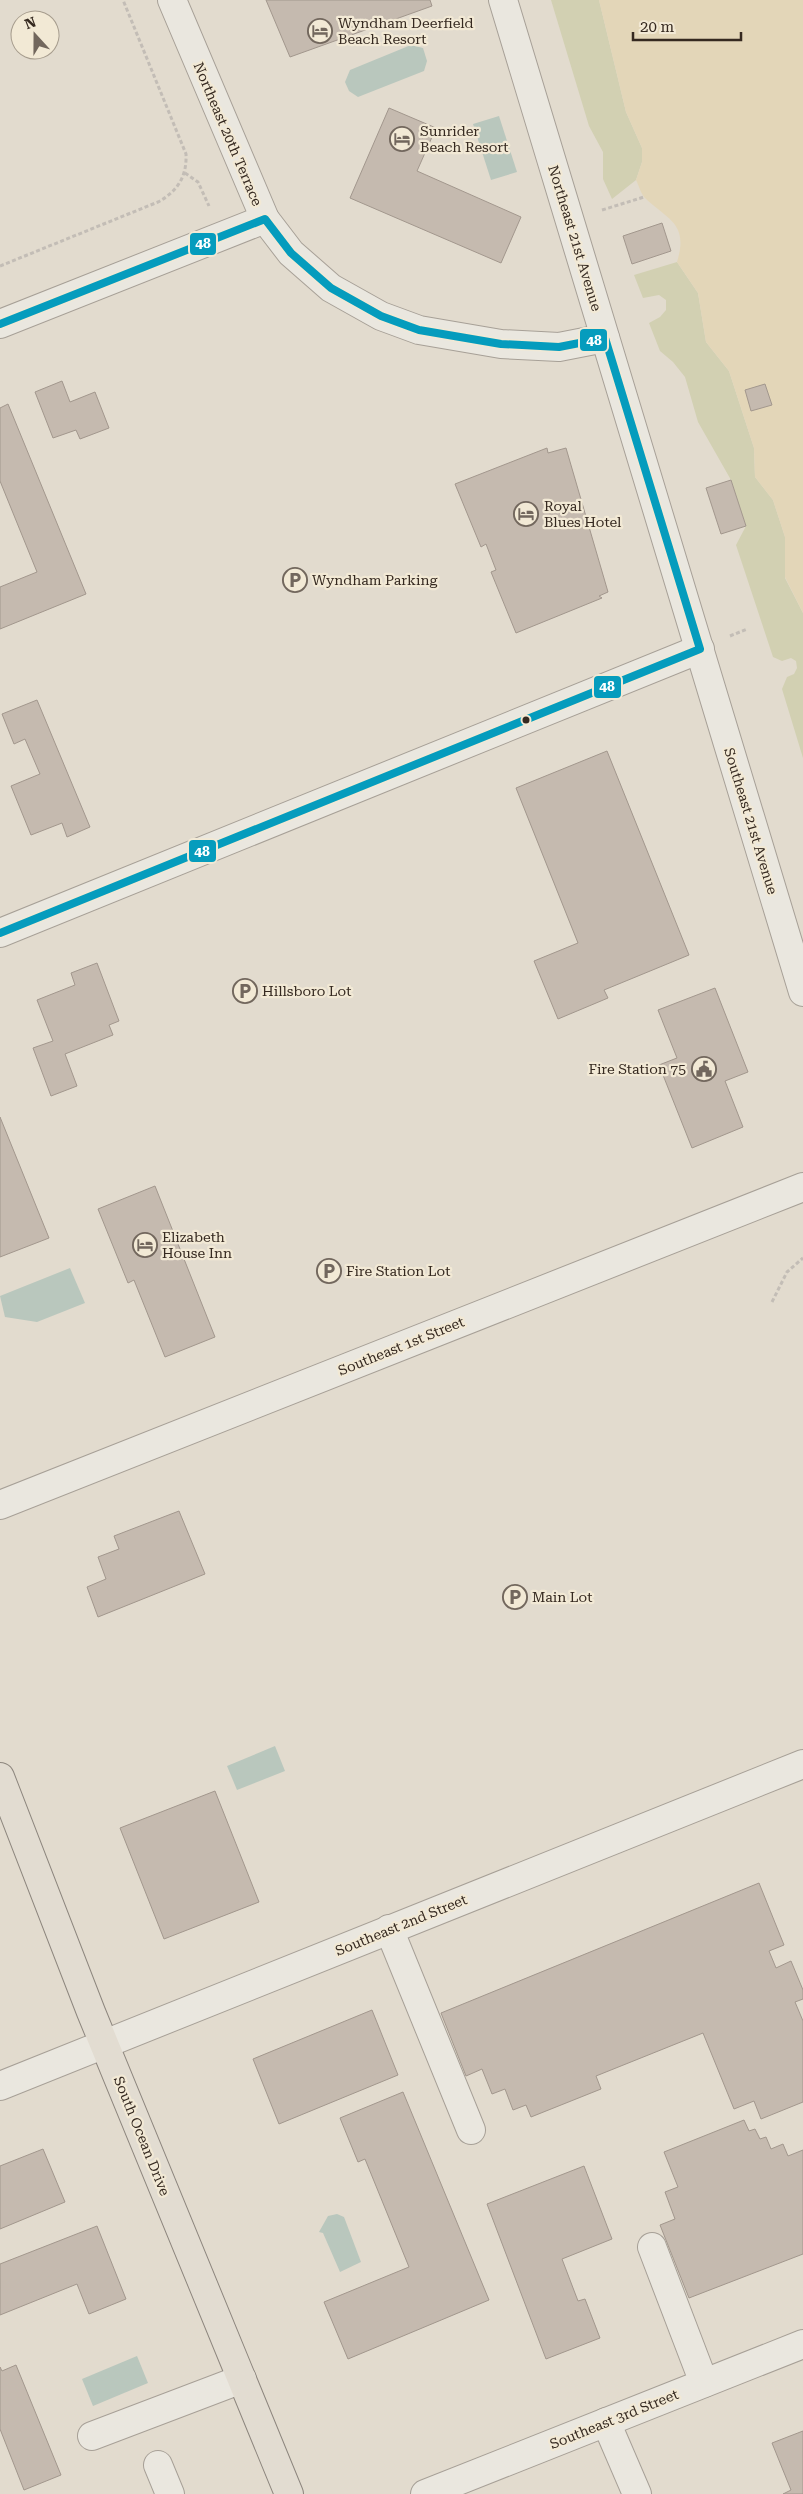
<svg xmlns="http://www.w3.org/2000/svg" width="803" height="2494" font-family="'Roboto Serif',serif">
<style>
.green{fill:#d2d0b2}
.sand{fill:#e3d6b8}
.water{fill:#b9c7bd}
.building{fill:#c5baaf;stroke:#a2978d}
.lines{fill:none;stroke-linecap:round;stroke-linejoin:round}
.minor-casing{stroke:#a7a097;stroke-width:30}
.major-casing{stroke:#8d867e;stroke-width:30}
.path{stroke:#c3bdb6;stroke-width:3;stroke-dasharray:4 2.5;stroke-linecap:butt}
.minor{stroke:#eae7df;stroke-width:28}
.major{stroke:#e2dcd1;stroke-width:28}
.bus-1-casing{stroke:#f2e9d5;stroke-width:11}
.bus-1{stroke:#059cbd;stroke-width:8}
.bus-dot{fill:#352920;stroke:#f2e9d5;stroke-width:2}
.labels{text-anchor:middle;stroke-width:4.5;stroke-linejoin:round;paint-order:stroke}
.poi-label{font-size:14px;fill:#352920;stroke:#f2e9d5;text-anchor:start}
.street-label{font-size:14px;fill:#352920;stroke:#f2e9d5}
.line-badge{stroke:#f2e9d5;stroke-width:2}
.badge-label{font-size:14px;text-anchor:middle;font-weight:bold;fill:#fff}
</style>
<rect width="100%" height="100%" fill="#e2dbce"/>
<g class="green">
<polygon points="551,0 599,0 626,112 642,148 642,162 636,180 612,199 603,179 603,152 589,126"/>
<polygon points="677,262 698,293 706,342 729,371 754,448 755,477 773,500 785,537 785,578 803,613 803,758 782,689 787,677 794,674 797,668 796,661 791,658 782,661 773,657 736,545 746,526 731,480 698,422 685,377 673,362 660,351 649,323 660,317 666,310 666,300 659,295 643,298 634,275"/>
</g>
<path class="sand" d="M599,0h204v613l-18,-36v-40l-12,-37 -18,-23 -1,-29 -25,-77 -23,-29 -8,-49 -21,-31c12,-39 -9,-42 -32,-64 -4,-4 -6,-12 -9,-18l6,-18v-14l-16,-36z"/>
<g class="water">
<polygon points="411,45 423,48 427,61 424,71 358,97 349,91 345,82 350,70"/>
<polygon points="499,116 517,172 491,180 473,124"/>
<polygon points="70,1268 85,1303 37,1322 5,1317 0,1296"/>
<polygon points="275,1746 285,1771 237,1790 227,1766"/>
<polygon points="337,2214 344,2217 361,2262 340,2272 323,2233 319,2232 328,2216"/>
<polygon points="137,2356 148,2383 93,2406 82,2379"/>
</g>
<g class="building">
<polygon points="266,0 430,0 432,6 290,57"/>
<polygon points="389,108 436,128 417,171 521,217 501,263 350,198"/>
<polygon points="662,223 671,251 632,264 623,236"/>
<polygon points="62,381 70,402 95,392 109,428 80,439 76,430 53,438 35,392"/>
<polygon points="765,384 772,405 751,411 745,390"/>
<polygon points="8,404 86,594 0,629 0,587 37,572 0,481 0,408"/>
<polygon points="547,448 548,453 566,448 608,592 599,596 602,598 516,633 491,572 496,570 486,544 481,547 455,484"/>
<polygon points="731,480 746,526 721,534 706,488"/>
<polygon points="37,700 90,827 67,837 62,823 31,835 11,786 40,774 25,739 14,744 2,714"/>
<polygon points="607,751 689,955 604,990 608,998 558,1019 534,961 578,943 516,788"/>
<polygon points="97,963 119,1021 109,1025 113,1035 65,1054 77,1086 51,1096 33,1048 53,1041 37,1000 75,985 71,973"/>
<polygon points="715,988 748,1072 725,1081 743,1127 692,1148 659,1065 677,1058 658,1010"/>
<polygon points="0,1117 49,1238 0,1257"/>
<polygon points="155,1186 215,1337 165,1357 134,1280 128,1283 98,1209"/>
<polygon points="179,1511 205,1574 98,1617 87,1587 106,1579 98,1557 119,1549 114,1536"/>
<polygon points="215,1791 259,1902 164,1939 120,1828"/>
<polygon points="759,1883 784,1945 769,1951 776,1968 791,1961 803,1990 803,1999 795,2002 803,2021 803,2102 761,2119 754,2101 734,2109 703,2033 596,2076 601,2089 531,2117 526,2105 513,2110 505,2089 492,2094 482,2069 466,2076 441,2013"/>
<polygon points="372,2010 398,2075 279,2124 253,2059"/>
<polygon points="403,2092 489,2300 348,2359 324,2302 409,2267 365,2159 358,2162 340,2118"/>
<polygon points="744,2120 749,2131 755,2129 760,2139 766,2137 771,2149 783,2144 788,2156 803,2150 803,2254 689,2298 660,2225 675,2219 665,2192 678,2187 664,2152"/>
<polygon points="43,2149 65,2202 0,2229 0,2166"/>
<polygon points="584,2166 612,2239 562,2259 578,2301 585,2299 600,2338 546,2359 487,2204"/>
<polygon points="97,2226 126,2299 89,2314 77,2284 0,2315 0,2264"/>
<polygon points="16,2365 61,2475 24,2490 0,2429 0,2367 2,2371"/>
<polygon points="803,2431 803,2494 783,2494 791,2490 772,2443"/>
</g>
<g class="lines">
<defs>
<g id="minor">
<polyline points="172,0 265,219 291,253 331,288 381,316 419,330 501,344 559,347 605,338"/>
<polyline points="503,0 803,992"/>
<polyline points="0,324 265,219"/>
<polyline points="0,933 700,649"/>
<polyline points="0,1505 803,1187"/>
<polyline points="389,1929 471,2130"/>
<polyline points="0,2086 803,1764"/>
<polyline points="652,2247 704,2383"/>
<polyline points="606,2422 637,2494"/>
<polyline points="92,2436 242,2379"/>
<polyline points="158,2465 170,2494"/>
<polyline points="425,2494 803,2344"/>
</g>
<polyline id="major" points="0,1777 91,2012 289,2494"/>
</defs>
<use href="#minor" class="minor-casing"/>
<use href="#major" class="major-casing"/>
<g class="path">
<polyline points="185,173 198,182 209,206"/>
<polyline points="602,210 644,197"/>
<path d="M0,266l158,-64c20,-11 29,-26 28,-48l-63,-154"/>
<polyline points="730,636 747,629"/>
<polyline points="772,1302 787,1272 803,1258"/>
</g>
<use href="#minor" class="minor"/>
<use href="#major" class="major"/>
<defs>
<polyline id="bus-1" points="0,324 265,219 291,253 331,288 381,316 419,330 501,344 559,347 605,338 700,649 0,933"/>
</defs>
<use href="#bus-1" class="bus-1-casing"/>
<use href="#bus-1" class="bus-1"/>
</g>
<defs>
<symbol id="hotel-ring" viewBox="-11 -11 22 22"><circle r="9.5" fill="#f2e9d5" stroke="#72675d" stroke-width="1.5"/><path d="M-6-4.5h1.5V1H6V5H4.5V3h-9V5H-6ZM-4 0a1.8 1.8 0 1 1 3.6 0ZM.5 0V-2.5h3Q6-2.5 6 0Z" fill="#72675d"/></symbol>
<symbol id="parking-ring" viewBox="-11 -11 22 22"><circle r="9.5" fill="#f2e9d5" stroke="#72675d" stroke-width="1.5"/><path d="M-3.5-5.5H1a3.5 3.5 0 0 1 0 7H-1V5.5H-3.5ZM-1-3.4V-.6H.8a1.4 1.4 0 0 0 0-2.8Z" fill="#72675d"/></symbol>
<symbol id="civic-ring" viewBox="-11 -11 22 22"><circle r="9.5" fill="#f2e9d5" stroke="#72675d" stroke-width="1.5"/><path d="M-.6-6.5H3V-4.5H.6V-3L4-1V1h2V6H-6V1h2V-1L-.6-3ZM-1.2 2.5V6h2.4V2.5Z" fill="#72675d"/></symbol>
</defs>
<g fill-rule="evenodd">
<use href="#hotel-ring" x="306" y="17" width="28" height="28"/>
<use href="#hotel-ring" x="388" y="125" width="28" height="28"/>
<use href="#hotel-ring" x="512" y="500" width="28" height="28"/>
<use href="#parking-ring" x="281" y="566" width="28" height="28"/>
<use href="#parking-ring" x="231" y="977" width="28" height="28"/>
<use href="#civic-ring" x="690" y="1055" width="28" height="28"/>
<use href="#hotel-ring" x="131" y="1231" width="28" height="28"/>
<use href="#parking-ring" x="315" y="1257" width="28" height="28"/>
<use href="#parking-ring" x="501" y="1583" width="28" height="28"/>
</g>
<circle class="bus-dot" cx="526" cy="720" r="4.5"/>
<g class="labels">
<g class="poi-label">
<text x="338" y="28">Wyndham Deerfield<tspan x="338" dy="16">Beach Resort</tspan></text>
<text x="420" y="136">Sunrider<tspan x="420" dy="16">Beach Resort</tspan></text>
<text x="544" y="511">Royal<tspan x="544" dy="16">Blues Hotel</tspan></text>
<text x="312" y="585">Wyndham Parking</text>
<text x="262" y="996">Hillsboro Lot</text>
<text x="686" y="1074" text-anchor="end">Fire Station 75</text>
<text x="162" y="1242">Elizabeth<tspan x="162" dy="16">House Inn</tspan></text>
<text x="346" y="1276">Fire Station Lot</text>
<text x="532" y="1602">Main Lot</text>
</g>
<g class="street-label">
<text transform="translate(228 134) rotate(67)" y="5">Northeast 20th Terrace</text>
<text transform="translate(575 238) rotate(73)" y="5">Northeast 21st Avenue</text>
<text transform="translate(751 821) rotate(73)" y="5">Southeast 21st Avenue</text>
<text transform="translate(401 1346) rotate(-22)" y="5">Southeast 1st Street</text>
<text transform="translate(401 1925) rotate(-22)" y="5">Southeast 2nd Street</text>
<text transform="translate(142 2136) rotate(68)" y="5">South Ocean Drive</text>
<text transform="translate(614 2419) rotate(-22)" y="5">Southeast 3rd Street</text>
</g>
</g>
<g class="line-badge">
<rect x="189" y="232" width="28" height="24" rx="5" fill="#059cbd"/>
<rect x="579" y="328" width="29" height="24" rx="5" fill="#059cbd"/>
<rect x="593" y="675" width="29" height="24" rx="5" fill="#059cbd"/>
<rect x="188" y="839" width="29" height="24" rx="5" fill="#059cbd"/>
</g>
<g class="badge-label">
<text x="203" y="248">48</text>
<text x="594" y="345">48</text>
<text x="607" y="691">48</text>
<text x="202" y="856">48</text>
</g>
<g transform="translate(35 35) rotate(339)"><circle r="24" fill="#f2e9d5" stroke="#a69c8d"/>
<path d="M0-4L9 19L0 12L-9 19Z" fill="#72675d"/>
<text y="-8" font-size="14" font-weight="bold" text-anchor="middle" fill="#352920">N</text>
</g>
<path d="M633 32v8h108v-8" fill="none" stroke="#352920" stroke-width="2.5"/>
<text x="640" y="32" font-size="15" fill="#352920" stroke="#f2e9d5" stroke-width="4" paint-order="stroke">20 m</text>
</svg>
